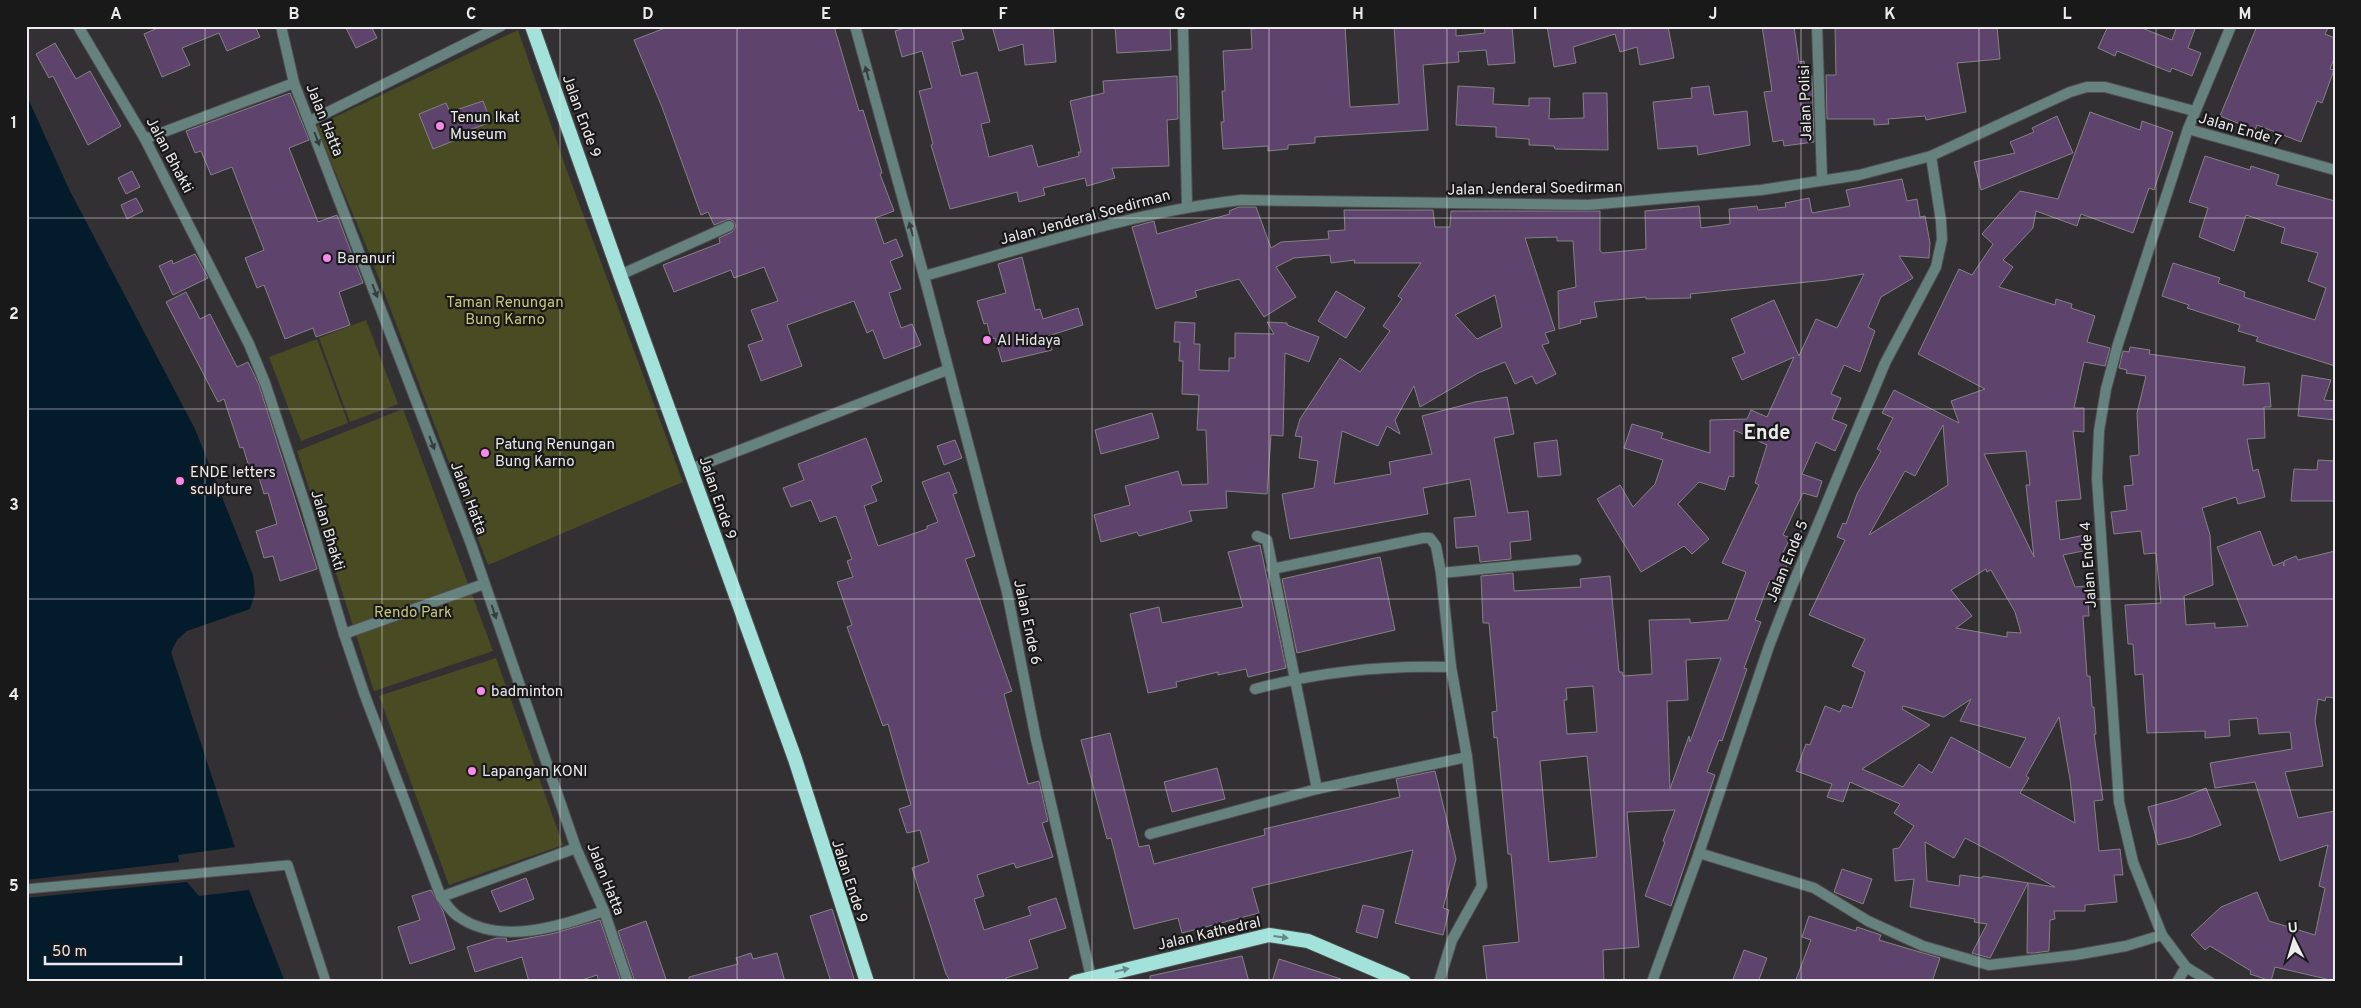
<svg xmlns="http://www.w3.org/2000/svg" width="2361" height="1008" font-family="Overpass,sans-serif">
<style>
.green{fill:#494b22}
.water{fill:#041b2b}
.pier{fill:#333034}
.building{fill:#5e446d;stroke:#848185;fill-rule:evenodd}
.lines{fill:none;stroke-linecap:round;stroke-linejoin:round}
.service-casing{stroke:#514e51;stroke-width:11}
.minor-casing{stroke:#514e51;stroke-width:12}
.tertiary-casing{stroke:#514e51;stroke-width:12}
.trunk-casing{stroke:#514e51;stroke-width:16}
.service{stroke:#66827e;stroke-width:9}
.minor{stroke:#66827e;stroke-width:10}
.tertiary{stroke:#66827e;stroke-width:10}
.trunk{stroke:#a2e2da;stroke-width:14}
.oneway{fill:#353e3d}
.oneway2{fill:#658884}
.grid{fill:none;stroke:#eceaec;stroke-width:1;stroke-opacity:0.55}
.poi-dot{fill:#f788ec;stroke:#1a191a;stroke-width:2}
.labels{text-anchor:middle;stroke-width:4.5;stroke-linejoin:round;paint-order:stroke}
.street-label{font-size:15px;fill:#eceaec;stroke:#1a191a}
.poi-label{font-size:15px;fill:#eceaec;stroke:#1a191a;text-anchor:start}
.park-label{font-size:15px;fill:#c5c97a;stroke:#1a191a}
.district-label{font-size:20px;font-weight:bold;fill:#eceaec;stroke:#1a191a}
.neatline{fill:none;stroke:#eceaec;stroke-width:2}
.grid-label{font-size:16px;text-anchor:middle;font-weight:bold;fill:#eceaec}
</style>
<rect width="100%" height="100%" fill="#333034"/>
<g class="green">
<polygon points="518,30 567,171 683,482 488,565 368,250 316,126"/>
<polygon points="366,320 398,404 350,422 319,338"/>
<polygon points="317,339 348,423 301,441 269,357"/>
<polygon points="403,409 493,651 374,691 297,451"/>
<polygon points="496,658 563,845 449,885 379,696"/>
</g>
<polygon class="water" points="26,94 69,189 195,429 253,575 255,593 250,609 187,631 177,640 171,652 249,890 285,982 26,982"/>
<polygon class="pier" points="236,847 249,890 199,896 187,882 26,898 26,880 179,862 178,855"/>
<g class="building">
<polygon points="162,26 255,26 260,37 227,51 219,33 182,48 190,65 162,77 144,34"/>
<polygon points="345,26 371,26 377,38 356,48"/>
<polygon points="670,26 834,26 859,111 863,110 882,173 880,174 894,211 875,218 884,244 896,239 903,256 890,261 901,289 889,293 901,328 912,324 921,345 884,359 873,330 867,333 854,301 787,325 802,366 761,381 748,345 763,340 751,310 778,301 764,267 734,278 731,270 674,292 663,265 720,243 719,238 732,232 736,226 733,221 729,219 714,225 708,212 701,215 662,107 634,40"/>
<polygon points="911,26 960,26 964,39 952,42 961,76 977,72 990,122 981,124 989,157 1032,145 1038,167 1079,156 1078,152 1081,152 1070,101 1104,93 1103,81 1177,76 1178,119 1167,120 1169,166 1112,168 1115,178 1087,186 1085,178 1043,188 1045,195 1019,202 1017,192 950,209 931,145 933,144 919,91 932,88 922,51 902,57 895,31"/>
<polygon points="992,26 1053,26 1056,62 1025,65 1023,44 999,51"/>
<polygon points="1115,26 1170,26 1171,50 1117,53"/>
<polygon points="1287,26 1345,26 1350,107 1399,104 1394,26 1456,27 1456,36 1485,33 1484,26 1512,26 1515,63 1488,65 1486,50 1458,52 1459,62 1423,65 1428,130 1315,137 1315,143 1288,145 1288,149 1268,151 1268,146 1223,149 1221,122 1224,122 1222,91 1225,91 1223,51 1252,49 1251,29"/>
<polygon points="1547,26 1668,26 1674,58 1640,65 1637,47 1620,52 1615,34 1573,47 1576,63 1554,67"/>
<polygon points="1762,26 1794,26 1799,62 1804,61 1806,76 1812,76 1814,142 1784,146 1783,140 1773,142 1764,92 1772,91"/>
<polygon points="1835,26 1997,26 2000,59 1957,63 1966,112 1926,120 1925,116 1888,119 1889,124 1874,125 1874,119 1827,119 1826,75 1836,75"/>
<polygon points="2108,26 2137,26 2172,40 2177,26 2196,26 2188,48 2201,53 2192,76 2172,68 2170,72 2117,51 2115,56 2098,48"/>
<polygon points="2257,26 2329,26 2325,34 2335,38 2335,56 2330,69 2334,70 2322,103 2317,101 2301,142 2257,125 2255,130 2220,116"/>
<polygon points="55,43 76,79 90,71 121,126 88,145 53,76 49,78 36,54"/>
<polygon points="1458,86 1494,88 1493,104 1529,106 1529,98 1550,98 1549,119 1584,118 1583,93 1607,93 1608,150 1555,149 1554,146 1529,145 1529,139 1496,137 1496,127 1456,125"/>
<polygon points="1709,86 1714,115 1747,111 1750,145 1698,155 1697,146 1658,149 1653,102 1692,98 1691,88"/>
<polygon points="290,93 309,140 289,148 318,222 337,215 363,283 339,292 350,325 316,337 313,328 285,339 264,285 257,288 245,258 264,250 232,167 211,175 201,151 195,153 186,131"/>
<polygon points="483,101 491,122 459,134 461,138 433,149 419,114 446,103 450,112"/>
<path d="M2090,112l50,18 2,-9 31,11 -19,58 -5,-2 -16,45 -52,-19 -4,12 -41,-15 -3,17 -30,32 10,7 -14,20 56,18 1,-6 16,5 -1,4 24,8 -8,26 23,6 -5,18 -21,-4 -10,46h10v24l-11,-1 8,68 -25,2 4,39 25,-5 3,15 -25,5 12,32 12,-1 2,30h-6l4,60h3l2,31h2l2,27h-2l9,66 -9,1 5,50 21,-2 3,26h-9l3,27 -32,3v6h-31l1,8 -5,1 -1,31 -15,2h-7l1,-70 -38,75 -18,-5 15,-29 -13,-2 1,-3 -65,-12 4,-28 -19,2 -2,-32 6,-1 15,-22 -20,-13 6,-9 -50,-22 -7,20 -16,-5 5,-13 -36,-13 10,-27 4,1 15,-39 15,6 3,-7 9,3 13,-36 -13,-6 13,-27 -56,-24 36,-75 -8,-3 6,-14 3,1 11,-30 24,-43 -4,-2 16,-31 -11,-5 12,-23 65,33 -8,-22 34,-12 -67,-35 41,-85 13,6 21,-31 -11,-10 38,-43 38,8zM1943,425l5,60 -79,50 36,-64 10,5zM2026,451l4,34h-4l8,72 -50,-103zM1986,569l1,3 4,-2 24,42 6,21 -14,-1v5l-51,-9 16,-12 -21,-26zM1971,699l-11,22 66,17 -16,30 -59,-31 -19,36 -13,-9 -16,23 -41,-18 68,-44 -28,-16 1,-3 41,11zM2059,717l11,62 5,44 -55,-30 9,-15 -3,-2zM1965,838l33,17 57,32 -72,-11 -1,2 -22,-3 -1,11 -32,-5 -2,-39 29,16z"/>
<polygon points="2057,116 2073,153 1981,190 1974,162 2015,153 2010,142 2034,132 2032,128"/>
<polygon points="2205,156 2250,170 2251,166 2279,175 2276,185 2335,201 2335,366 2256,341 2258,337 2238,331 2240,325 2187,308 2189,305 2162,296 2173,263 2220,278 2218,283 2245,292 2244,297 2315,320 2326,288 2308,281 2318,253 2281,243 2285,228 2246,215 2234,251 2199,237 2208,208 2189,202"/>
<polygon points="132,171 140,187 126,194 118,178"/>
<path d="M1902,179l5,22 10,-2 3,18 5,-1 5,27 -1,15 -30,-2 14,22 -32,19 -13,30 7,4 -15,41 -16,-7 -13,29 10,4 -9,21 15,6 -12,26 -19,-9 -14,32 20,7 -5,16 -14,-4 -20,42 7,3 -11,23 8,4 -7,20 -11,-3 -14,38 6,2 -17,46 3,1 -25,72 -3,-1 -12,32 8,3 -44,131 -26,-10 20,-54 -2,-1 12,-31 -48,2 12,135 -36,3 1,32h-117l-4,-36 36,-4 -8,-88h-3l-11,-117 -3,1 -2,-26 5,-1 -8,-88h-6l-2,-47 32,-3 1,18 67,-4 -1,-8 30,-3 9,96h3l1,4 29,-2 -3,-54 41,-1v4l38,-3 18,-48 -24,-9 37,-78 -4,-2 12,-38 -33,-15v47l-5,-1 -4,14 -26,-8 -21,22 31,35 -17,15 -8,-8 -43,26 -44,-73 23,-14 13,22 22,-23 8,-24 -39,-12 8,-24 31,9 -2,5 49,15v-33l37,-1 4,-9 16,7 27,-60 -52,23 -10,-22 13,-5 -14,-34 43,-19 25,56 17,-37 21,9 27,-54 -37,6 -137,14 1,4 -45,1v-2l-52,5 3,15 -17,3 1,3 -22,6 -1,-38 18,-4 -3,-46h-16v-4l-32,1 30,92 -10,3 4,10 -7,2 14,29 -20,10 -4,-8 -17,8 -10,-22 -27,11 -58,34 -6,-21 -19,34 5,14 -13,-8 -9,20 -36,-15 -8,53 57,-10 -2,-12 43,-8 -10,-38 53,-14 32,-5 7,37 -20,4 14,75 20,-2 3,29 -21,2 1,17 -31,3 -2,-16 -22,2 -2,-30 22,-2 -6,-37 -47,9 5,26 -138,25 -8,-45 32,-6 4,-27 -19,-3 3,-21 -7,-1 5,-17 40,-61 20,14 30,-41 -7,-5 19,-27 -4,-3 23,-33h-67l1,-3 -24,3 -1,-8 -36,3 -18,9 20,30 -32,20 -25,-38 -44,12 2,6 -41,12 -24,-82 22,-6 3,13 73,-20 -1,-3 10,-4h17l15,41 10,-6 48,-3 -1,-8 17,-1 -1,-20h89l2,17h15l1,-16h149v40l3,2 43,-4 -1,-38 54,-5 2,22 29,-4 -1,-15 28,-3 1,4 28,-3 -1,-4 24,-5 3,15 38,-7 -4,-16zM1495,295l7,32 -25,12 -22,-24zM1721,658l-31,84 -1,-6 -19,53 -3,-88 21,-1 -2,-40zM1593,686l4,46 -30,2 -3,-34h3l-1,-12zM1587,756l10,101 -48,5 -9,-101z"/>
<polygon points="136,198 143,211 127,219 121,205"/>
<polygon points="195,254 208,278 173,295 159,266 172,260 173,264"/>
<polygon points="1022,257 1035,310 1040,309 1043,319 1078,308 1083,325 1048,336 1052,350 1002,362 995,338 991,339 987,323 984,324 977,301 1006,293 998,264"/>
<polygon points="1336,291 1365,308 1346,338 1318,321"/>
<polygon points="186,292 200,319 210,314 237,367 248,362 259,385 317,569 280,581 273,556 264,558 256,531 277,524 268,493 264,494 257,471 251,473 243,447 240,448 224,399 218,402 166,302"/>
<polygon points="1175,322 1195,323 1194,344 1200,344 1199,370 1229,371 1229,358 1235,358 1235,333 1274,334 1267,322 1287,323 1287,325 1319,337 1309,362 1285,353 1283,436 1271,435 1267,494 1226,491 1227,508 1189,511 1192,521 1139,536 1137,532 1101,542 1094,515 1130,505 1125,486 1178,471 1182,485 1208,484 1206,430 1197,430 1199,395 1182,394 1183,361 1179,361 1180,342 1174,342"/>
<polygon points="2130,347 2150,350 2149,354 2245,367 2243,385 2269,383 2271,407 2264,407 2265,438 2247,439 2253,471 2258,469 2265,497 2238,504 2236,497 2202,508 2210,535 2213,585 2184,596 2186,625 2215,623 2215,628 2248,626 2217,547 2260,531 2273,566 2283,562 2284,566 2284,561 2296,556 2298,560 2335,551 2335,698 2326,697 2325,701 2318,699 2315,721 2323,766 2285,772 2298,818 2335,811 2335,981 2275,967 2271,981 2250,974 2251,971 2210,946 2205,950 2191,935 2221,907 2257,892 2269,921 2315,935 2325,888 2319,886 2328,845 2280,861 2255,782 2215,788 2210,763 2292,749 2290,732 2259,734 2257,718 2229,720 2230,736 2205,738 2205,731 2147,733 2143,674 2135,675 2133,644 2128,644 2125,605 2161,603 2156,553 2144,554 2141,531 2114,534 2111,512 2127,510 2124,486 2133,485 2130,456 2139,455 2137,413 2146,376 2126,373 2127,370 2119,368 2123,351 2129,352"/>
<polygon points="2302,375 2331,380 2324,400 2335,401 2335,420 2298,416"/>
<polygon points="1152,413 1159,438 1101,454 1095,430"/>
<polygon points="866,438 882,481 871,486 877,501 864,506 878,546 927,529 927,526 938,522 922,482 949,472 957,493 953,494 975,556 965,559 1012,691 1004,694 1028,784 1039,781 1048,821 1042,823 1053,857 1016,868 1014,863 977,875 984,896 974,899 984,930 1031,915 1028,907 1056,898 1066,928 1029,940 1038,968 1006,978 1007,982 951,982 946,974 912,868 929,862 920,830 907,833 899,809 911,805 888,724 883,726 847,627 852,625 837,582 853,577 847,561 852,559 836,516 820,522 811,500 791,507 783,488 804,480 798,464"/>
<polygon points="955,440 962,458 944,465 937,446"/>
<polygon points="1557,440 1561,475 1538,477 1534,443"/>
<polygon points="2318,460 2335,461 2335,501 2291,501 2294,469 2317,470"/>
<polygon points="1260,545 1286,668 1248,677 1246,669 1218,675 1218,672 1176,682 1177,687 1148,693 1130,614 1159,607 1162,623 1243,607 1228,552"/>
<polygon points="1380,557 1395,630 1297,653 1282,579"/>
<polygon points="1110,733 1139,847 1149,845 1154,864 1265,835 1264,829 1400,797 1396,779 1435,771 1456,859 1443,908 1449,910 1443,935 1395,923 1413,850 1252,888 1259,913 1182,933 1178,918 1134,929 1111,838 1107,839 1081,740"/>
<polygon points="1217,768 1225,799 1172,812 1164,782"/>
<polygon points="2206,788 2221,825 2190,837 2158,845 2148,807 2178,799"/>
<polygon points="1842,869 1872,879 1863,904 1834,892"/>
<polygon points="526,878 534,899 500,912 491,891"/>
<polygon points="431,890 443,911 455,949 410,964 398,927 420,920 412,896"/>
<polygon points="1363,905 1384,910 1377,938 1356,932"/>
<polygon points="832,909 855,982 831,982 810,916"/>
<polygon points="1809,916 1856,931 1857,927 1881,935 1879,940 1940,958 1932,982 1795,982 1811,940 1802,937"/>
<polygon points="600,920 621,982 599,982 597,975 576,982 529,982 522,957 475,972 467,947 497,938 506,938 507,942 551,934"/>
<polygon points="646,921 667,982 635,982 618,931"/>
<polygon points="1744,950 1767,958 1758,982 1732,982"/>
<polygon points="751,953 753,959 777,953 785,982 689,982 689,977 738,964 736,958"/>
<polygon points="1242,956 1249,982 1150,982 1150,976"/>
<polygon points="1279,959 1341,979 1340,982 1272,982"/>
</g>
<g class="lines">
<defs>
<polyline id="service" points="26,889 288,865 326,982"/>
<g id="minor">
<polyline points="1183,26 1187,206"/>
<polyline points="1817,26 1822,179"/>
<polyline points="2188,129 2335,170"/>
<polyline points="145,139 294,83"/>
<polyline points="620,275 729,226"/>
<polyline points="1257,536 1267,540 1317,789"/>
<polyline points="1272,569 1423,538 1430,538 1436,546 1441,573 1451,667 1467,757 1482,886 1452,940 1439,982"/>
<polyline points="1441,573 1576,560"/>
<polyline points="344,634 484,584"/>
<path d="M1255,689c63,-17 131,-24 196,-22"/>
<polyline points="1150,834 1317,789 1467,757"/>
<polyline points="1699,853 1814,888 1868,921 1923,946 1989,965 2075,955 2126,946 2162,935"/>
<polyline points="441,897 576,848"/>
<polyline points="2177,982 2186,967"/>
</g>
<g id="tertiary">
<path d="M78,26l67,113 104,205 16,39 41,124 38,127 20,59 77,204c5,7 11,16 18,20 42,29 101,9 145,-6"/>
<polyline points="281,26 294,83 471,544 576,848 604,911 628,982"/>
<polyline points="855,26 924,276 1007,592 1036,739 1091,977"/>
<polyline points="310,121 501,26"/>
<path d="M924,276c105,-29 209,-64 317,-76l347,5 173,-15 98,-15 72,-19 139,-64 17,-5h18l89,24"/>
<polyline points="691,469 947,370"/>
<polyline points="1652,982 1699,853 1769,646 1793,584 1885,363 1936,267 1942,239 1941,221 1931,156"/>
<polyline points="2210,982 2186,967 2162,935 2133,862 2119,802 2097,478 2099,431 2106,389 2118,344 2188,129 2231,26"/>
</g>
<g id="trunk">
<polyline points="532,26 620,275 795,759 867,982"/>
<polyline points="1075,982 1269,935 1308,941 1404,982"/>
</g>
</defs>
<use href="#service" class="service-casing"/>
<use href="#minor" class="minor-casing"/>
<use href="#tertiary" class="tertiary-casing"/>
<use href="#trunk" class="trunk-casing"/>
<use href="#service" class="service"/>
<use href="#minor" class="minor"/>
<use href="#tertiary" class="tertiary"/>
<use href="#trunk" class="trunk"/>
</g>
<defs><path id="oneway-solid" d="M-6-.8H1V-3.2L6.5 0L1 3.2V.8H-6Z" transform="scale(1.25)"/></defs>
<g class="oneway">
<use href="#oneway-solid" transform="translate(867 73) rotate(-105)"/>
<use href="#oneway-solid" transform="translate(317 139) rotate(69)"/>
<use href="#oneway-solid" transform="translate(911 229) rotate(-106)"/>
<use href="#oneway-solid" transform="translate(375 291) rotate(69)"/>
<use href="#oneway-solid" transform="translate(432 443) rotate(69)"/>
<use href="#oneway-solid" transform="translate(494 612) rotate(71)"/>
</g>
<g class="oneway2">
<use href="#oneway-solid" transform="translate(1281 937) rotate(8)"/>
<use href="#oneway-solid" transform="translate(1122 970) rotate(-13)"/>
</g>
<path class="grid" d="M205,26v956M382,26v956M560,26v956M737,26v956M914,26v956M1092,26v956M1269,26v956M1447,26v956M1624,26v956M1801,26v956M1979,26v956M2156,26v956M26,218h2309M26,409h2309M26,599h2309M26,790h2309"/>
<g class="poi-dot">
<circle cx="440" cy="126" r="5"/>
<circle cx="327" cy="258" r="5"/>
<circle cx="987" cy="340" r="5"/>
<circle cx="485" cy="453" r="5"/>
<circle cx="180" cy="481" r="5"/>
<circle cx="481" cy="691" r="5"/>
<circle cx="472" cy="771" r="5"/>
</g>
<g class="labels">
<g class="street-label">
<text transform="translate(1805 103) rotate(-92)" y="5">Jalan Polisi</text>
<text transform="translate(582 116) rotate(70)" y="5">Jalan Ende 9</text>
<text transform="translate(325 120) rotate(68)" y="5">Jalan Hatta</text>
<text transform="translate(2240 129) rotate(16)" y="5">Jalan Ende 7</text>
<text transform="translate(170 155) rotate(62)" y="5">Jalan Bhakti</text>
<text transform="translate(1535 188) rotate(-1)" y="5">Jalan Jenderal Soedirman</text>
<text transform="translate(1085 217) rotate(-15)" y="5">Jalan Jenderal Soedirman</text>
<text transform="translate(469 498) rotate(69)" y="5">Jalan Hatta</text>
<text transform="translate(718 498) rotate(71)" y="5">Jalan Ende 9</text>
<text transform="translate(328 530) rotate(73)" y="5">Jalan Bhakti</text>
<text transform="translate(1787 561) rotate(-68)" y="5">Jalan Ende 5</text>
<text transform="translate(2088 565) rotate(-94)" y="5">Jalan Ende 4</text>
<text transform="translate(1028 622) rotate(78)" y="5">Jalan Ende 6</text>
<text transform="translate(606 879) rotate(68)" y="5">Jalan Hatta</text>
<text transform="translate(850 881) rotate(72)" y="5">Jalan Ende 9</text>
<text transform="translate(1209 933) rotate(-13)" y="5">Jalan Kathedral</text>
</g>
<g class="poi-label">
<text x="450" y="122">Tenun Ikat<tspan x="450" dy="17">Museum</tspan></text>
<text x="337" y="263">Baranuri</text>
<text x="997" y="345">Al Hidaya</text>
<text x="495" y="449">Patung Renungan<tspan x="495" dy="17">Bung Karno</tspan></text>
<text x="190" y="477">ENDE letters<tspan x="190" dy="17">sculpture</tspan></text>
<text x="491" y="696">badminton</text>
<text x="482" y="776">Lapangan KONI</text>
</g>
<g class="park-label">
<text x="505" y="307">Taman Renungan<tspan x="505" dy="17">Bung Karno</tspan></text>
<text x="413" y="617">Rendo Park</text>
</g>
<g class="district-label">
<text x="1767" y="439">Ende</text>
</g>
</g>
<rect width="2361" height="1008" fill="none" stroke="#1a191a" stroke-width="55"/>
<g transform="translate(2294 940) rotate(355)" stroke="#1a191a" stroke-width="4" paint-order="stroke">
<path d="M0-4L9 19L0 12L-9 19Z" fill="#eceaec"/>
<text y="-8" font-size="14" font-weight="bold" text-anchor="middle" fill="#eceaec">U</text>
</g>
<path d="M45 956v8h136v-8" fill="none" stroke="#eceaec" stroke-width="2.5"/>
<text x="52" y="956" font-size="15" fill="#eceaec" stroke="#1a191a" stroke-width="4" paint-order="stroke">50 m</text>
<rect x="28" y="28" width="2306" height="952" class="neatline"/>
<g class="grid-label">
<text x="116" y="19">A</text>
<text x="294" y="19">B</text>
<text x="471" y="19">C</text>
<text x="648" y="19">D</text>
<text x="826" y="19">E</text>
<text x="1003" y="19">F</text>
<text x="1180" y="19">G</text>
<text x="1358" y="19">H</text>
<text x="1535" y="19">I</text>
<text x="1713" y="19">J</text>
<text x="1890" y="19">K</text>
<text x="2067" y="19">L</text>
<text x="2245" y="19">M</text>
<text x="14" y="128">1</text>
<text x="14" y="319">2</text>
<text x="14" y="510">3</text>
<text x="14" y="700">4</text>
<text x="14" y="891">5</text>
</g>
</svg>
